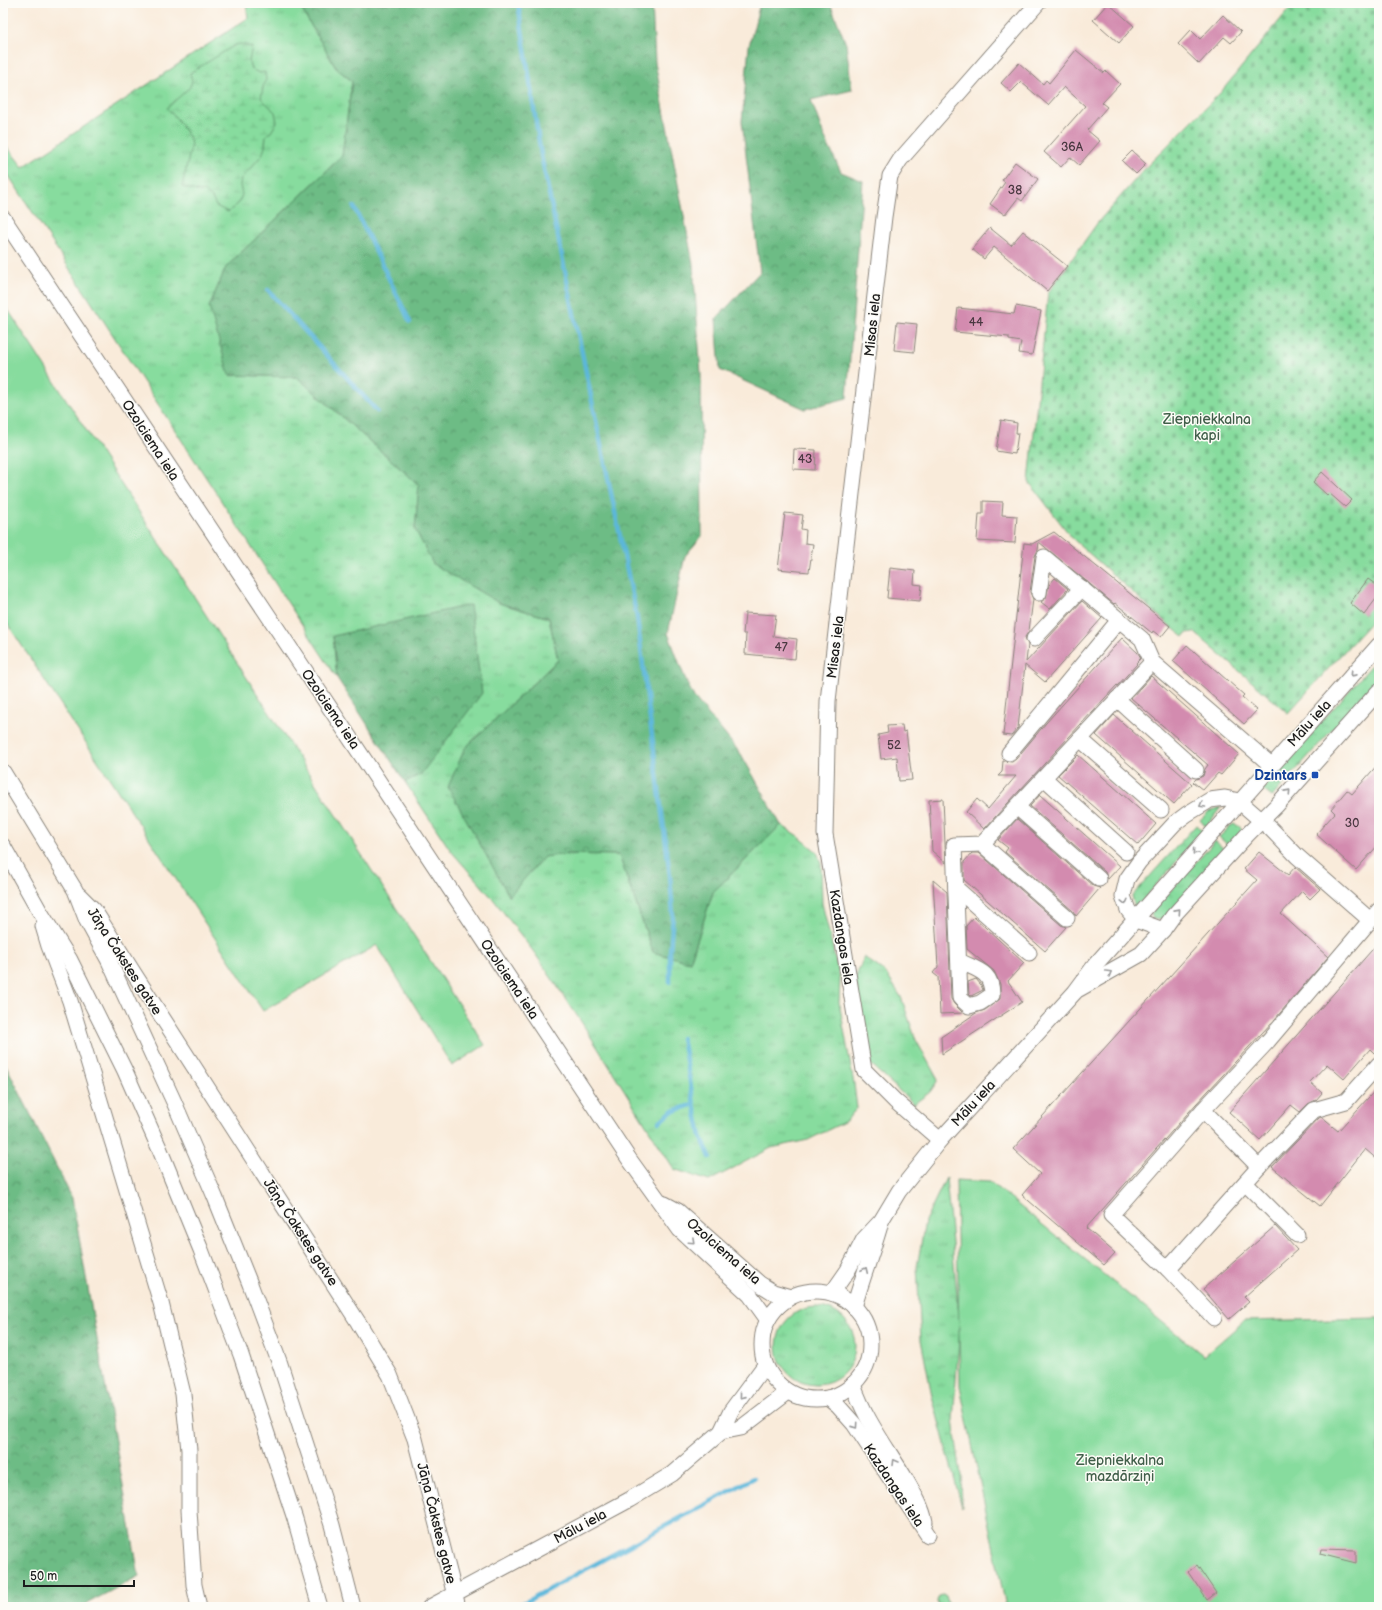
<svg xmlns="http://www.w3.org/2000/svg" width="1382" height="1610" font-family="'Balsamiq Sans',sans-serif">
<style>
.grass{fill:url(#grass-tufts);stroke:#527c5d}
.forest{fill:url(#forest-crowns);stroke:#446c50}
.wetland{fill:url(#wetland-marsh);stroke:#527c5d}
.cemetery{fill:url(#cemetery-stones);stroke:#527c5d}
.garden{fill:#87dc9e;stroke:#527c5d}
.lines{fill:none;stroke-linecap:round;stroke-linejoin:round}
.stream{stroke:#5cb7da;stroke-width:4.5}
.building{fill:#d38baf}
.minor-casing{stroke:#8a847b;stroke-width:17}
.minor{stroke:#fff;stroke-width:15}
.oneway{stroke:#999}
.transit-dot{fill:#1a4fb4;stroke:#fdfcf7;stroke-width:1.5}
.labels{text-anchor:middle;stroke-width:3;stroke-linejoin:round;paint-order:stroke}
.number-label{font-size:12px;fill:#4a3841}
.street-label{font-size:14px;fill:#1c1c1c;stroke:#fdfcf7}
.park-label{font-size:14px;fill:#415f4a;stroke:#fdfcf7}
.transit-label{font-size:14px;font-weight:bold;fill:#164399;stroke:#fdfcf7;text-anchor:end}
</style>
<defs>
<pattern id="grass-tufts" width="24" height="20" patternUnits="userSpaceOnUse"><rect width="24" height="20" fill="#87dc9e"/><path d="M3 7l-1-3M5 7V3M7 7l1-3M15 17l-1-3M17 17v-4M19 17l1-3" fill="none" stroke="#74bc88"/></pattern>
<pattern id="forest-crowns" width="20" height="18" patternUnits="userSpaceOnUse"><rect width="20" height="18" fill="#6dbc85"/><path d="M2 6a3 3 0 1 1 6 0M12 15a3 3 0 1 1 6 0" fill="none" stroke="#59986c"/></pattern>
<pattern id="wetland-marsh" width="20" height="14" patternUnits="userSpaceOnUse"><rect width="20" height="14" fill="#87dc9e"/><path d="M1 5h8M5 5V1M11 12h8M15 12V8" fill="none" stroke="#74bc88"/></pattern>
<pattern id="cemetery-stones" width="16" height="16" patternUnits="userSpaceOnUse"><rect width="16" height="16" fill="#87dc9e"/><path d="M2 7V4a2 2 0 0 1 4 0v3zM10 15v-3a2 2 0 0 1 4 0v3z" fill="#74bc88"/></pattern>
</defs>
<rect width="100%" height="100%" fill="#fdfcf7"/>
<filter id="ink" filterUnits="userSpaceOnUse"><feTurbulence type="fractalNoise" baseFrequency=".025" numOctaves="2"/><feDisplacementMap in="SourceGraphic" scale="8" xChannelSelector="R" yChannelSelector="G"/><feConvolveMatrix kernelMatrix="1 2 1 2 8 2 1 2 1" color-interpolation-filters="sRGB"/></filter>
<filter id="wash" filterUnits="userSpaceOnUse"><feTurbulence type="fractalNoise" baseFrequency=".012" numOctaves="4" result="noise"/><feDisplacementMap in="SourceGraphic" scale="16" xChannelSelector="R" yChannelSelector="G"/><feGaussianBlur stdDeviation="0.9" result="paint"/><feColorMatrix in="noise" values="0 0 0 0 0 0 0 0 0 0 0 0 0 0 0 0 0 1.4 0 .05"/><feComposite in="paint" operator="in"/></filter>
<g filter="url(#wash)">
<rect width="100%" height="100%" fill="#f9ebda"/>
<g class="grass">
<polygon points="246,3 298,3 336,68 352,81 342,156 226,267 229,375 297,377 419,485 415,529 499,603 549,618 558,660 465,748 508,895 543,857 568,854 619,855 653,952 690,962 713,892 781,825 798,836 817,852 821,863 822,903 840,979 839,1002 854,1084 857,1108 846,1121 808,1140 771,1148 709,1181 674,1169 582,1023 536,955 494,900 451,851 405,782 421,774 333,636 337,678 3,167 3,142 23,167 248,18"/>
<polygon points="1379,657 1379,677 1272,797 1262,789"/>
<polygon points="1221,807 1206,827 1200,820 1208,812"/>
<polygon points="1233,824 1239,826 1242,829 1241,832 1229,846 1219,837"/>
<polygon points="1196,825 1203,831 1137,907 1135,907 1132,896"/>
<polygon points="1215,841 1225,850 1165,918 1158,920 1153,919 1151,914 1155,908"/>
<polygon points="864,957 885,972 901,997 916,1040 938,1080 930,1092 914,1104 871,1065 855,979"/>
<polygon points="946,1178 960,1327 953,1420 961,1475 962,1507 932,1396 921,1340 917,1267 925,1221"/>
<circle cx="816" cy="1346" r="39"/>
<polygon points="943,1595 946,1597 949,1607 938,1607 937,1601 939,1596"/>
</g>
<g class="forest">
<polygon points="298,3 652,3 655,62 693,264 701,375 702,536 685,556 668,633 686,681 694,697 741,754 781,825 713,892 690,962 653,952 619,855 568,854 544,857 509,896 448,787 465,748 558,660 549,618 499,603 433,564 415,529 419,485 297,377 229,375 209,307 226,267 342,156 352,81 336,68"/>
<polygon points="760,3 830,3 846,44 852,90 811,100 824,136 841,172 863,181 847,398 805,409 720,370 716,319 760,272 742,121 749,46"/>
<polygon points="470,605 482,693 421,774 405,782 337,678 333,636"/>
<polygon points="3,1059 72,1198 139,1576 88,1603 84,1607 3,1607"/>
</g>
<polygon class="wetland" points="240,44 252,47 249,62 251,69 259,73 265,72 266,80 264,83 261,98 275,112 277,122 271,132 266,135 265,147 262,155 241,179 240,185 242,195 238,204 228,212 216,206 212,198 205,191 200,192 182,187 191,147 190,139 177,119 167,108 190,87 192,81 190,73 235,45"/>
<polygon class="cemetery" points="1294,3 1379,3 1379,613 1288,713 1194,632 1187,633 1184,637 1170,626 1072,538 1029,482 1048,293 1098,222 1149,164 1221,92"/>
<g class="garden">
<polygon points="3,302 485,1045 452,1066 377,945 263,1011 3,617"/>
<polygon points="956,1180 990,1182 1204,1356 1244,1321 1379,1318 1379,1607 1006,1607 960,1387"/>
</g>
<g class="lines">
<g class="stream">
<polyline points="518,3 541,155 637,618 670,876 673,915 670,951 670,982"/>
<polyline points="354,207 410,322"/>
<polyline points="268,290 377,411"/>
<polyline points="694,1104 701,1136 710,1157"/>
<polyline points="659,1122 671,1112 694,1104 682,1038"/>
<polyline points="516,1607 754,1478"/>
</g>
</g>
<g id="blocks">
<g class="building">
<polygon points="1108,3 1134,26 1119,43 1093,20"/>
<polygon points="1223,15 1241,32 1231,43 1224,37 1199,64 1178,44 1191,30 1200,39"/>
<polygon points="1076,50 1104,73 1106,71 1120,84 1102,103 1107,107 1087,130 1100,141 1079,165 1070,157 1061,167 1044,152 1085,106 1064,87 1048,105 1021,82 1011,92 1001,83 1019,63 1043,84 1046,80 1049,83"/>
<polygon points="1132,151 1146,164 1136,174 1122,161"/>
<polygon points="1015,162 1038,179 1022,201 1018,198 1005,215 990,204 1005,182 1002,180"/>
<polygon points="990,228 1011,245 1023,231 1067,266 1047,291 994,247 984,259 972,249"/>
<polygon points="1016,306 1041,311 1032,355 1019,353 1021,342 1009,340 1009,337 955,332 958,308 1014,314"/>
<polygon points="897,322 917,324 914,352 894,350"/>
<polygon points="1001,420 1017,423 1016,433 1018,433 1015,454 996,451"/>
<polygon points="794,449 816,450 815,470 793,469"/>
<polygon points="1322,472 1352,500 1345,507 1329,493 1327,495 1313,482"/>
<polygon points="983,501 1003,502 1002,515 1017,516 1015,543 977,541 979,514 983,514"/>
<polygon points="785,513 803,515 801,529 806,530 805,543 813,544 809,572 778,569"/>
<polygon points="1054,532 1170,626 1161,637 1153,631 1152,633 1115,603 1114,604 1039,542 1038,550 1035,556 1030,592 1033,599 1029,631 1025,637 1028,645 1026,662 1082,601 1102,618 1045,682 1025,665 1018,728 1011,736 1003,735 1024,543 1032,544"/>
<polygon points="890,568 915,571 914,584 922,585 920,601 887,598"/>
<polygon points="1055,578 1068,589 1050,609 1041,602 1046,598 1049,585"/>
<polygon points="1368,579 1379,587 1379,595 1364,615 1350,603"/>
<polygon points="745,613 776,615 773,636 797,639 795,659 745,654 746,634 743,634"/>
<polygon points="1122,638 1138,653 1141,658 1136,663 1137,664 1117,686 1117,685 984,829 966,812 977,799 988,809 1016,776 998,776 1002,772 1003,761 1012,762 1016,759 1046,723"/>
<polygon points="1187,645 1244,695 1242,697 1257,710 1244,724 1173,661"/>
<polygon points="1151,676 1239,754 1221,775 1218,773 1203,790 1193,782 1196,779 1203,776 1205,769 1208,765 1131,698"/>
<polygon points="1114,715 1192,784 1174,804 1096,735"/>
<polygon points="902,725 903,732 906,731 912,780 899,781 897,757 881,759 878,735 888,733 887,726"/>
<polygon points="1078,755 1156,824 1138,845 1058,775"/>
<polygon points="1379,763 1379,844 1356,870 1316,834 1335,813 1331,809 1347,790 1352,794"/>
<polygon points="1040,795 1120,866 1108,879 1105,872 1030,806"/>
<polygon points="943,799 945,844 946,863 932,851 929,800"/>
<polygon points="1017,819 1093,886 1100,888 1076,916 1073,911 1005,852 1008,848 998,840"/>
<polygon points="1259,852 1288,875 1295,867 1320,889 1310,899 1302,891 1281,914 1328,957 1275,1019 1196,1104 1086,1228 1115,1253 1104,1265 1022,1195 1040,1174 1013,1149 1257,880 1244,869"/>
<polygon points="972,853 979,853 1061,925 1066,927 1045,951 964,880 964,862"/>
<polygon points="933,880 947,892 951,999 954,1004 963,1013 940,1014 938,977 933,973 938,967"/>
<polygon points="974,917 1024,963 1008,981 1022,1002 942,1054 941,1037 976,1013 985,1010 1000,999 1000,984 994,971 967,949 966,926"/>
<polygon points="1379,942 1379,1047 1374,1053 1370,1049 1344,1079 1327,1064 1310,1082 1322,1093 1316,1100 1308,1104 1300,1112 1291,1105 1260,1140 1229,1112"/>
<polygon points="976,979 981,985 983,990 971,996 969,994 968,982"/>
<polygon points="1379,1086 1379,1161 1365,1149 1320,1206 1272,1167 1319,1118 1321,1117 1338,1131"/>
<polygon points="1275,1226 1297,1250 1244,1297 1249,1302 1229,1319 1203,1289"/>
<polygon points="1321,1549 1356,1550 1356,1563 1320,1554"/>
<polygon points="1197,1565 1216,1593 1207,1600 1188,1572"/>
</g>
</g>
</g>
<g filter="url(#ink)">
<use href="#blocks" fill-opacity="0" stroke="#8a847b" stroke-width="1"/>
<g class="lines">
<defs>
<g id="minor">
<polyline points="3,218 334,714 629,1159 680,1230 750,1295 768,1320"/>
<polyline points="1039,593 1044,557 1142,639 1152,662"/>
<polyline points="1034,639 1082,588"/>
<polyline points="1117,699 1196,770"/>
<polyline points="1080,739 1161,810"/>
<polyline points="1009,753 1119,620"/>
<polyline points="3,772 75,890 87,921 109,961 174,1102 215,1197 250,1284 280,1364 332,1525 353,1607"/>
<polyline points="1044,778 1126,852"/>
<polyline points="1017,807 1099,879"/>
<polyline points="982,844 1067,918"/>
<polyline points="3,846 39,910 70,960 125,1071 160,1150 201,1250 241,1355 295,1519 320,1607"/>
<polyline points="956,888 1029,953"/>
<polyline points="79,895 94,910 133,972 358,1322 390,1375 415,1439 458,1607"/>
<polyline points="1379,910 1268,1041 1203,1110 1259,1167 1314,1110 1346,1101 1379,1064"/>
<polyline points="1370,920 1297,856 1271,829 1239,801 1225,798 1210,800 1187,814 1175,823 1139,862 1127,879 1123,896 1128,910 1136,920 1163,930 1173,916 1247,835 1276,806 1379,691"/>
<polyline points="43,926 49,946 70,1001 161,1303 183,1394 189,1450 189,1510 194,1585 199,1607"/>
<path d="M959,961c18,9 33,10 33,34l-12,8 -11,3 -9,-8 -6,-153 28,-1 170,-182 119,103"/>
<polyline points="1079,989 1141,954 1163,930"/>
<polyline points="1203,1110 1111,1215 1168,1269 1259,1167"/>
<polyline points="940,1140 895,1101 864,1070 825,834 828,701 884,217 890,176 900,160 1038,3"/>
<polyline points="1245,1183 1297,1235"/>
<polyline points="665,1204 678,1211 760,1284 773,1292 790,1297"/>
<polyline points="1168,1269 1214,1318"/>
<circle cx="816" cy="1345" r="54"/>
<polyline points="832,1293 848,1270 864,1239 881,1221 899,1191 940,1140 1075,992 1095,965 1379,645"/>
<path d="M854,1307c8,-29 19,-56 27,-85"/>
<path d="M853,1384c11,34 34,64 52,94 8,14 17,28 20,44"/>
<polyline points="828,1398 838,1406 854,1424 928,1535"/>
<polyline points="721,1432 731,1411 765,1365"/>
<polyline points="430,1607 629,1500 672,1474 721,1432 741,1428 788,1392"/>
</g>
</defs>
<use href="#minor" class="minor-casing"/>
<use href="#minor" class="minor"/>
</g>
<defs><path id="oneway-chevron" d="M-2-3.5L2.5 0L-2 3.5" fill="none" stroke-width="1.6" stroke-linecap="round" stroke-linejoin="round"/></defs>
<g class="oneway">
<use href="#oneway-chevron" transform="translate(1353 674) rotate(132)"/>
<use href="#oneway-chevron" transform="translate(1288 792) rotate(-48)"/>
<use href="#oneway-chevron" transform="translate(1202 805) rotate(150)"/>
<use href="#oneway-chevron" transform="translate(1195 852) rotate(131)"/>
<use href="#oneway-chevron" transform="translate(1125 902) rotate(76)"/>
<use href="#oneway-chevron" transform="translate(1178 911) rotate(-48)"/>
<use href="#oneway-chevron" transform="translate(1109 973) rotate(-30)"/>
<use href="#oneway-chevron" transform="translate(692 1241) rotate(43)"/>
<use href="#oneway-chevron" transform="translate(865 1270) rotate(-65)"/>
<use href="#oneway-chevron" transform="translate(742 1396) rotate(129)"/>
<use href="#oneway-chevron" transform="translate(855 1426) rotate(55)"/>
<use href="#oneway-chevron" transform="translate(895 1462) rotate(-121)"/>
</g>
</g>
<rect class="transit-dot" x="1311" y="771" width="8" height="8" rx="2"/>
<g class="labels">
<g class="number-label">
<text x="1072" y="151">36A</text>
<text x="1015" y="194">38</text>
<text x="976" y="326">44</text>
<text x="805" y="463">43</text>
<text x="781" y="651">47</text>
<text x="894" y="749">52</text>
<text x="1352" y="827">30</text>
</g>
<g class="street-label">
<text transform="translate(872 325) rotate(-84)" y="5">Misas iela</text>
<text transform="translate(151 440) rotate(57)" y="5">Ozolciema iela</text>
<text transform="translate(835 647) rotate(-83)" y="5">Misas iela</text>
<text transform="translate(331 709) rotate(56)" y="5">Ozolciema iela</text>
<text transform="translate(1309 723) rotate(-48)" y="5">Mālu iela</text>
<text transform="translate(842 937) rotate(81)" y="5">Kazdangas iela</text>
<text transform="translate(125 961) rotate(57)" y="5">Jāņa Čakstes gatve</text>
<text transform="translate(510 979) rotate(56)" y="5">Ozolciema iela</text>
<text transform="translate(973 1103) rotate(-47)" y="5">Mālu iela</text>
<text transform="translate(301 1232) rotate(57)" y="5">Jāņa Čakstes gatve</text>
<text transform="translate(724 1251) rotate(41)" y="5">Ozolciema iela</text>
<text transform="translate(894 1485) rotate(56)" y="5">Kazdangas iela</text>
<text transform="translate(437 1523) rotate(76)" y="5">Jāņa Čakstes gatve</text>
<text transform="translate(580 1526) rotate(-28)" y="5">Mālu iela</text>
</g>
<g class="park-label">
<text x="1207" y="424">Ziepniekkalna<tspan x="1207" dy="16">kapi</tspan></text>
<text x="1120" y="1465">Ziepniekkalna<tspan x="1120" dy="16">mazdārziņi</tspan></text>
</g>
<g class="transit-label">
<text x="1307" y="780">Dzintars</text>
</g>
</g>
<rect width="1382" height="1610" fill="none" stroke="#fdfcf7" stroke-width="16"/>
<path d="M24 1580v6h110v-6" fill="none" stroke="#1c1c1c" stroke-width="2"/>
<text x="30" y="1580" font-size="12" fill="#1c1c1c" stroke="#fdfcf7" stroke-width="3" paint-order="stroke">50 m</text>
</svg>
